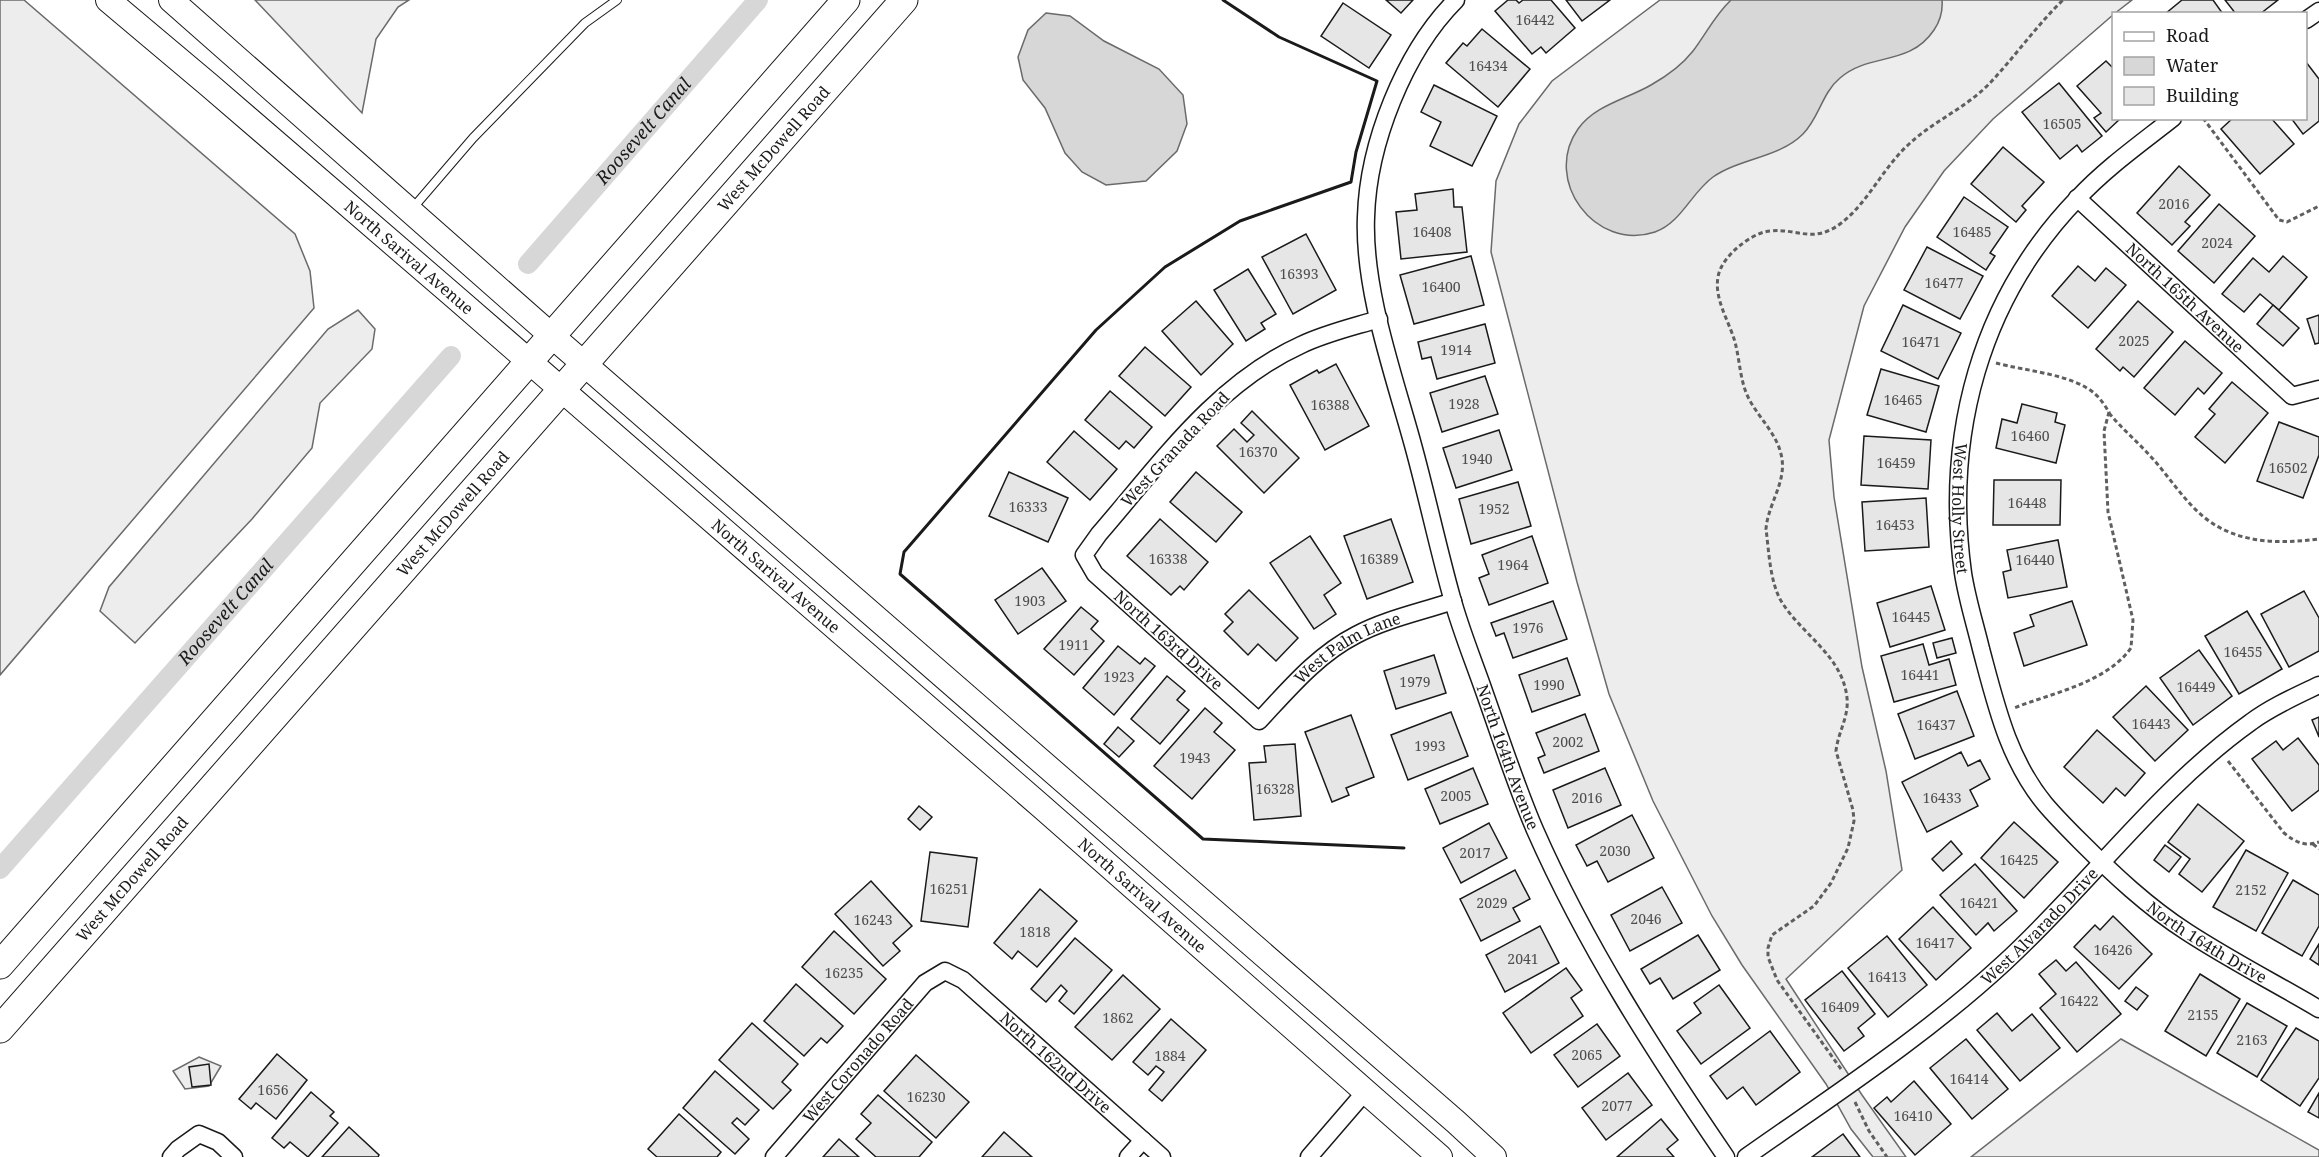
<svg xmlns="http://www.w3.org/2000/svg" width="2319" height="1157" font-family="'Noto Serif',serif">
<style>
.built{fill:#ededed;stroke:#6a6a6a;stroke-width:1.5}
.water{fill:#d7d7d7;stroke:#6a6a6a;stroke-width:1.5}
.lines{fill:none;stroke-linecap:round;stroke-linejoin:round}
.canal{stroke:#d7d7d7;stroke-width:20}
.building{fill:#e6e6e6;stroke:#1a1a1a;stroke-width:1.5}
.lane-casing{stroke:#1a1a1a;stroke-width:10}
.street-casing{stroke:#1a1a1a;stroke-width:19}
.secondary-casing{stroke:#1a1a1a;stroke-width:26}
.primary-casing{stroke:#1a1a1a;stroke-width:29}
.path{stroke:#5f5f5f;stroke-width:3;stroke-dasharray:4.5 3;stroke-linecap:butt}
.lane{stroke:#fff;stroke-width:8}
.street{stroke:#fff;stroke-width:16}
.secondary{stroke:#fff;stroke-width:24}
.primary{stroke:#fff;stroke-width:27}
.wall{stroke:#1a1a1a;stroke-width:3}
.labels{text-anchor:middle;stroke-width:4.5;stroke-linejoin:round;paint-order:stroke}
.number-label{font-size:14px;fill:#4d4d4d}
.street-label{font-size:16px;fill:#1a1a1a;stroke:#fff}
.water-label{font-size:18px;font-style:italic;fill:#1a1a1a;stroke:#fff}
</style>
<rect width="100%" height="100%" fill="#fff"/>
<g class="built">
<polygon points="0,0 24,0 295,234 310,271 314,308 0,675"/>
<polygon points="255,0 409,0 398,7 376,39 362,113"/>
<polygon points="1660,0 2132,0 2114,14 1993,119 1944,171 1905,227 1864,306 1829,440 1834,497 1862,667 1886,771 1902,870 1786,979 1862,1095 1906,1157 1873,1157 1851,1129 1826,1084 1742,965 1712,916 1653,801 1609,694 1577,582 1491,252 1496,181 1519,124 1552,81"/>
<polygon points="358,310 375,329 372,349 320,403 312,448 252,519 135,643 100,611 109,587 328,329"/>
<polygon points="2121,1039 2319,1150 2319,1157 1971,1157"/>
<polygon points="199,1057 221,1066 209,1086 185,1089 173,1071"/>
</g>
<g class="water">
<path d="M1731,0h211c1,11 -2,21 -8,30 -25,37 -64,22 -94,48 -18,15 -21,40 -37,56 -24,24 -63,24 -90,43 -22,16 -32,46 -58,55 -60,20 -113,-52 -77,-103 17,-24 49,-30 73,-44 16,-9 31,-20 42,-34 13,-17 22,-36 38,-51z"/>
<polygon points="1046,13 1070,16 1104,41 1159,69 1183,95 1187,124 1177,151 1146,181 1106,185 1082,172 1065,153 1045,108 1023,80 1018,57 1028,30"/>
</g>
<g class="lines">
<g class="canal">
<path id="s1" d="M528,264l230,-264"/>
<path id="s2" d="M0,869l451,-513"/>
</g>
</g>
<g class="building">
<polygon points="1386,0 1413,0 1401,13"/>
<polygon points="1508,0 1516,0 1519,3 1523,0 1551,0 1575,28 1546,53 1541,47 1532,54 1495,11"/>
<polygon points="1566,0 1610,0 1582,21"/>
<polygon points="2182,0 2213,0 2223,14 2165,14"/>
<polygon points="2225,0 2278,0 2260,14 2236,14"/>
<polygon points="1343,3 1391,35 1369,68 1321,36"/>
<polygon points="1482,29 1530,69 1498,107 1446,63 1463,43 1467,46"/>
<polygon points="2106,61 2114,69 2114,118 2121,118 2106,132 2094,118 2101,113 2077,86"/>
<polygon points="2306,62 2319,79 2319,121 2303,134 2291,118 2306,118"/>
<polygon points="2059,83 2102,136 2082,152 2077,145 2060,159 2022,112"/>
<polygon points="1434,85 1497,116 1472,166 1430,146 1441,122 1421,112"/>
<polygon points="2233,118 2271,118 2294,144 2260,174 2221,129"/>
<polygon points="2003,147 2044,182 2022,206 2026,210 2016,222 1971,184"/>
<polygon points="2179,166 2210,195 2185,222 2190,226 2172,245 2137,213"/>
<polygon points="1453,189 1454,207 1462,207 1467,252 1401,259 1396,212 1417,210 1415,194"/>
<polygon points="1964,197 2008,227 1990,253 1995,256 1986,270 1937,237"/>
<polygon points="2219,204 2255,236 2214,283 2178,251"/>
<polygon points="1306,234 1336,290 1293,314 1262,257"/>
<polygon points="1927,247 1983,276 1960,319 1904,290"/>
<polygon points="1471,256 1484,305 1414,324 1400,275"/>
<polygon points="2283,256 2307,277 2279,310 2260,294 2244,312 2222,294 2253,258 2269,272"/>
<polygon points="2078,266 2095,281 2106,268 2126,285 2088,328 2052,296"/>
<polygon points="1248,269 1276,314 1261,323 1265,329 1246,341 1214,290"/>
<polygon points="1196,301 1233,344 1201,375 1162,331"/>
<polygon points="2138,301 2173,332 2134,377 2123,367 2120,371 2096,349"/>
<polygon points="1903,305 1961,333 1938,379 1881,351"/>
<polygon points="2273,305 2299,328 2283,346 2257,324"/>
<polygon points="2319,315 2319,343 2315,344 2307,319"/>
<polygon points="1485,324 1495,363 1437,379 1431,357 1422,359 1418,342"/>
<polygon points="2185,341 2222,373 2204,394 2198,388 2175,415 2144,388"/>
<polygon points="1145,347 1191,387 1165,416 1119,376"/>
<polygon points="1336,364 1369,426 1325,450 1290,385 1317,370 1319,373"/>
<polygon points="1881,369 1939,386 1926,432 1867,415"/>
<polygon points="1485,376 1498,414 1442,432 1430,393"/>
<polygon points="2232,382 2268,413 2225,463 2195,437 2215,414 2209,409"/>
<polygon points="1110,391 1152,427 1134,448 1126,441 1119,449 1085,420"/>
<polygon points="2022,404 2057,413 2055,422 2065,425 2056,463 1996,448 2002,419 2017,423"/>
<polygon points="1252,411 1299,458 1264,493 1217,446 1234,429 1247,442 1254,435 1241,423"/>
<polygon points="2279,422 2319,437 2319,455 2303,498 2257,481"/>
<polygon points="1499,430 1512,470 1456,488 1443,448"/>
<polygon points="1074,431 1117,469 1090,500 1047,462"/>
<polygon points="1864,436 1931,440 1928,489 1861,485"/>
<polygon points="1009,472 1068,498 1048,542 989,516"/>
<polygon points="1196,472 1242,512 1216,542 1170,502"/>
<polygon points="1994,480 2061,480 2060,525 1993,525"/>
<polygon points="1518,482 1531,526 1471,544 1459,499"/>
<polygon points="1926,498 1929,547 1865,551 1862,502"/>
<polygon points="1160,519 1208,562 1184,590 1180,586 1171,595 1127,556"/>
<polygon points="1391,519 1413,582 1367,599 1344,536"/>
<polygon points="1310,536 1341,583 1324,595 1336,614 1314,629 1270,563"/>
<polygon points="1532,536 1548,583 1489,605 1479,578 1489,574 1482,555"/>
<polygon points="2058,540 2067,587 2008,598 2003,572 2011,570 2007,550"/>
<polygon points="1042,568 1066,601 1018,634 995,600"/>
<polygon points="1931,586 1945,630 1890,647 1877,603"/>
<polygon points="1249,590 1298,638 1276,661 1258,644 1248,655 1224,631 1233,622 1225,614"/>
<polygon points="2304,591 2319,618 2319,651 2289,667 2261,614"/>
<polygon points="1553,601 1567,639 1513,658 1504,633 1496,636 1491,623"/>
<polygon points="2072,601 2087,645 2024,666 2014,633 2034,626 2030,615"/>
<polygon points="1081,607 1098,621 1091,629 1104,641 1074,675 1044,649"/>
<polygon points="2247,611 2282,669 2239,694 2205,636"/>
<polygon points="1952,638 1956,653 1937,658 1933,643"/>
<polygon points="1923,644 1929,665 1949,659 1956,685 1894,702 1881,656"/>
<polygon points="1118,646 1140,664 1145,658 1155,666 1114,715 1083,688"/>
<polygon points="2199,650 2232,696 2193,725 2160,678"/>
<polygon points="1434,655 1446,693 1396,709 1384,671"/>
<polygon points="1567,658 1580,695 1532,712 1519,675"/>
<polygon points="1167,676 1185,691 1177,700 1189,710 1160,744 1131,719"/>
<polygon points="2146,686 2188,730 2155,761 2113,717"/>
<polygon points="1957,691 1974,736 1915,759 1898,714"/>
<polygon points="1205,708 1222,723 1214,732 1235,750 1192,799 1154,766"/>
<polygon points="1451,712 1468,756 1408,780 1391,735"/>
<polygon points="1585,714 1599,751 1544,773 1538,758 1545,755 1536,733"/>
<polygon points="1351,715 1374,777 1346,788 1349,795 1332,802 1305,732"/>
<polygon points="2319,717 2319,737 2312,720"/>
<polygon points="1118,727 1134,741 1119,757 1104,744"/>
<polygon points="2097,730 2145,773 2125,796 2116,788 2103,803 2064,767"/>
<polygon points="2298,738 2319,765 2319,790 2292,811 2252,759 2276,741 2283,750"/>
<polygon points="1295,744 1301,816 1254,820 1249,763 1266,762 1264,746"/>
<polygon points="1961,752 1968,766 1980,760 1990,779 1970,790 1978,806 1927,832 1902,782"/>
<polygon points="1473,768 1488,804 1440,824 1425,789"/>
<polygon points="1605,768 1621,805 1568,828 1553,790"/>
<polygon points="2198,804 2244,841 2202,892 2179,874 2190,859 2168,842"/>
<polygon points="919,806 932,817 920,830 908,819"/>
<polygon points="1632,815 1654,858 1608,882 1597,861 1587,866 1576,845"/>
<polygon points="2014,822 2058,862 2024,898 1981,858"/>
<polygon points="1489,823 1507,858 1461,883 1443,848"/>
<polygon points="1951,841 1962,854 1943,871 1932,859"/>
<polygon points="2165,845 2181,857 2169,872 2154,860"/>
<polygon points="2246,850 2288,873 2256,931 2213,907"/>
<polygon points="930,852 977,858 968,927 921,921"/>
<polygon points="1975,864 2017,911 1994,931 1988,923 1976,935 1940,895"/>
<polygon points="1515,870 1530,899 1513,908 1520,921 1481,941 1460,899"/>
<polygon points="2293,880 2319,895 2319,926 2302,956 2262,933"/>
<polygon points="871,881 912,926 893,943 900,951 883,966 835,914"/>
<polygon points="1662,887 1682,923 1630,951 1611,915"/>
<polygon points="1040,889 1077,921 1037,967 1018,951 1012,959 994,943"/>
<polygon points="1933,907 1971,948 1936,980 1899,939"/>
<polygon points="2113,916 2152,954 2119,989 2074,947 2095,925 2100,930"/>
<polygon points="1540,926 1559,963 1505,992 1486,955"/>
<polygon points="834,931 886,979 854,1014 802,967"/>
<polygon points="1698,935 1720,970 1673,999 1660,978 1650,984 1641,969"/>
<polygon points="1887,936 1927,985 1888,1017 1848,968"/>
<polygon points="1075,938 1112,970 1074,1014 1059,1001 1067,991 1061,985 1046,1002 1031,989"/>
<polygon points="2319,944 2319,965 2310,959"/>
<polygon points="2056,960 2066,971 2076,962 2121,1014 2077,1052 2040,1008 2056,994 2039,974"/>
<polygon points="1566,968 1582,990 1571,998 1583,1016 1531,1053 1503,1013"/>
<polygon points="1842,971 1875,1014 1858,1028 1864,1036 1844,1051 1805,1000"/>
<polygon points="2200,974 2240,999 2206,1056 2165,1031"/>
<polygon points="1123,975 1160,1009 1112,1060 1075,1027"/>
<polygon points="796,984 843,1026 827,1043 821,1038 804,1056 764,1021"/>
<polygon points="1719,985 1750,1028 1701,1064 1677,1031 1701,1013 1694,1003"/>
<polygon points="2136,987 2148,996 2137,1010 2125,1001"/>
<polygon points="2247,1003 2287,1026 2257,1077 2217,1053"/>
<polygon points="1997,1013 2012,1031 2032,1014 2060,1048 2020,1081 1977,1030"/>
<polygon points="1171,1019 1206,1050 1162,1101 1149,1090 1164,1072 1156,1066 1148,1075 1133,1062"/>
<polygon points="752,1023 798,1064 782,1082 791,1090 773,1109 719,1060"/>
<polygon points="1597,1024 1620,1056 1578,1087 1554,1055"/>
<polygon points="2296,1028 2319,1041 2319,1078 2300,1106 2261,1080"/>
<polygon points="1770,1031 1800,1072 1756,1105 1743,1087 1727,1099 1710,1076"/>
<polygon points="1966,1039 2008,1089 1972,1119 1930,1068"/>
<polygon points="277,1054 307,1080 276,1119 256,1103 251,1109 239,1099"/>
<polygon points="916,1055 969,1102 936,1138 884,1091"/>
<polygon points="209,1064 211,1085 192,1087 189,1067"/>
<polygon points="715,1071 759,1110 745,1125 737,1118 732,1123 749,1139 735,1154 683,1108"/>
<polygon points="1628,1073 1652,1105 1606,1140 1582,1108"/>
<polygon points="1914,1081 1951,1124 1915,1155 1874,1108 1887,1097 1891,1102"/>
<polygon points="311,1092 334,1112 330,1116 338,1123 308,1157 290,1142 284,1148 272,1138"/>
<polygon points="2319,1093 2319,1118 2308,1112"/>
<polygon points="878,1095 932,1142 919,1157 876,1157 856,1139 871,1123 861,1114"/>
<polygon points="679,1114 721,1152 717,1157 657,1157 648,1149"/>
<polygon points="1661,1119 1678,1140 1667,1149 1674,1157 1617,1157"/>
<polygon points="349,1127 379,1155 378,1157 322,1157"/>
<polygon points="1004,1132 1032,1157 982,1157"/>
<polygon points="1843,1134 1860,1157 1812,1157"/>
<polygon points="839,1139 859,1157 823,1157"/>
</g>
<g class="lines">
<defs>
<polyline id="lane" points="412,209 473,138 585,23 617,0"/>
<g id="street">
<path id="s3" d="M1456,0c-52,52 -88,144 -90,217 -3,73 28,158 47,228 14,51 25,103 39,153 9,33 22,64 33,96 16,45 31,92 50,136 51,116 120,223 191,327"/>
<polyline points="2306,20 2319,11"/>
<path id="s4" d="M2173,118c-33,26 -67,50 -95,80 -98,101 -134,237 -115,375 4,26 12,51 18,76 15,56 27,110 64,155 11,13 23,25 35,37 33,33 68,66 107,91 43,28 88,51 132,77"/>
<path id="s5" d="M2077,198l215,198 27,-7"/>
<path id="s6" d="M1379,319c-26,8 -53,14 -78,26 -86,39 -142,120 -202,189l-15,21 11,19 164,147c30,-32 58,-66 97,-86 30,-16 65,-23 97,-34"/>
<polyline points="171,1157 178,1149 199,1134 218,1142 234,1157"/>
<path id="s7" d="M774,1157l151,-174 20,-12 18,9 199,177"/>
<polyline points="1128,1157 1143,1140"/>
<polyline points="1309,1157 1365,1092"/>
<path id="s8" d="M1746,1157c88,-62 179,-121 258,-194 85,-78 153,-174 247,-241 20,-15 45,-26 68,-37"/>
</g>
<g id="secondary">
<path id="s9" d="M108,0l101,85 246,212 587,510 398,350"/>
<polyline points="171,0 552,336 1456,1122 1494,1157"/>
</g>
<g id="primary">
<polyline points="0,965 846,0"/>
<path id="s10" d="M0,1029l904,-1029"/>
</g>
</defs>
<use href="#lane" class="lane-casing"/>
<use href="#street" class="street-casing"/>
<use href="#secondary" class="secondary-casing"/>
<use href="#primary" class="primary-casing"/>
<g class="path">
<polyline points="2203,118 2279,220 2287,222 2319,206"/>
<path d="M1996,363c29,8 77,11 99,31 6,5 10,12 14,18l-5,19 4,81 25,108 -2,28c-25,35 -79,45 -117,60"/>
<path d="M2109,413c14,17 30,30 44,46 17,19 32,43 52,59 33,26 75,26 114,21"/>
<path d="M2228,761l56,72c11,9 21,14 35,9"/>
<polyline points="2313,844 2319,849"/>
<path d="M1841,1069l-64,-89 -9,-23v-9l4,-13 42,-29 17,-23 17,-35 6,-27 -1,-11 -17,-59c2,-19 13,-34 11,-53 -4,-41 -43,-62 -64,-94 -13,-19 -14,-52 -17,-75 2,-26 22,-48 15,-75 -5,-21 -22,-36 -32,-55 -9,-17 -9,-38 -14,-57 -6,-21 -21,-43 -17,-65 2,-12 11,-22 20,-30 9,-7 20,-15 32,-16 27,-3 43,13 70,-7 28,-21 42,-55 68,-79 24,-23 56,-36 80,-60 26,-27 48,-59 75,-85"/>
<polyline points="1855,1102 1869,1131 1887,1157"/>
</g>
<use href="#lane" class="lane"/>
<use href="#street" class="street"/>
<use href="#secondary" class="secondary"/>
<use href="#primary" class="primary"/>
<polyline class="wall" points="1223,0 1279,37 1377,81 1356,152 1351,182 1240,221 1165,267 1096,330 904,552 900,574 1203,839 1404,848"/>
</g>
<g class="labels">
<g class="number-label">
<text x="1535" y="25">16442</text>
<text x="1488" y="71">16434</text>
<text x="2062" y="129">16505</text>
<text x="2174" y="209">2016</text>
<text x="1432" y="237">16408</text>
<text x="1972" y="237">16485</text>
<text x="2217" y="248">2024</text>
<text x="1299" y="279">16393</text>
<text x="1944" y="288">16477</text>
<text x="1441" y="292">16400</text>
<text x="2134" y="346">2025</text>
<text x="1921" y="347">16471</text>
<text x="1456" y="355">1914</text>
<text x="1903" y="405">16465</text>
<text x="1464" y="409">1928</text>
<text x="1330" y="410">16388</text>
<text x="2030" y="441">16460</text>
<text x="1258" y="457">16370</text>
<text x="1477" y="464">1940</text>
<text x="1896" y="468">16459</text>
<text x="2288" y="473">16502</text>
<text x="2027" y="508">16448</text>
<text x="1028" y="512">16333</text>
<text x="1494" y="514">1952</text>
<text x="1895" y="530">16453</text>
<text x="1168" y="564">16338</text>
<text x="1379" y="564">16389</text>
<text x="2035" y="565">16440</text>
<text x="1513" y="570">1964</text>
<text x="1030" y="606">1903</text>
<text x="1911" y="622">16445</text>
<text x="1528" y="633">1976</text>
<text x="1074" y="650">1911</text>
<text x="2243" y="657">16455</text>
<text x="1920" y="680">16441</text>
<text x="1119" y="682">1923</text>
<text x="1415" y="687">1979</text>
<text x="1549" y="690">1990</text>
<text x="2196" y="692">16449</text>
<text x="2151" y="729">16443</text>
<text x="1936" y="730">16437</text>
<text x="1568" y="747">2002</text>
<text x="1430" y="751">1993</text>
<text x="1195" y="763">1943</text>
<text x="1275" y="794">16328</text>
<text x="1456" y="801">2005</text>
<text x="1587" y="803">2016</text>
<text x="1942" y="803">16433</text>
<text x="1615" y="856">2030</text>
<text x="1475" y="858">2017</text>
<text x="2019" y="865">16425</text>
<text x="949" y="894">16251</text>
<text x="2251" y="895">2152</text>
<text x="1492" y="908">2029</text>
<text x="1979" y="908">16421</text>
<text x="1646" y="924">2046</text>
<text x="873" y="925">16243</text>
<text x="1035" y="937">1818</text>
<text x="1935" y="948">16417</text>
<text x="2113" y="955">16426</text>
<text x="1523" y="964">2041</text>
<text x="844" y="978">16235</text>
<text x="1887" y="982">16413</text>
<text x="2079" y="1006">16422</text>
<text x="1840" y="1012">16409</text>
<text x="2203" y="1020">2155</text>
<text x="1118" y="1023">1862</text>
<text x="2252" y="1045">2163</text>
<text x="1587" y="1060">2065</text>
<text x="1170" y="1061">1884</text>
<text x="1969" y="1084">16414</text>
<text x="273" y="1095">1656</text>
<text x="926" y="1102">16230</text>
<text x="1617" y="1111">2077</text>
<text x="1913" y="1121">16410</text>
</g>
<g class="street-label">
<text dy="6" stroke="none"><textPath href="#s10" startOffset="1172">West McDowell Road</textPath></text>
<text dy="6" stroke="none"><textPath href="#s9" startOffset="396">North Sarival Avenue</textPath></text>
<text dy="6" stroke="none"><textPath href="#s5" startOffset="147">North 165th Avenue</textPath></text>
<text transform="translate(1175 449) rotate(-47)" y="6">West Granada Road</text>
<text dy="6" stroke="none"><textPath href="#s4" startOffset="466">West Holly Street</textPath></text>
<text dy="6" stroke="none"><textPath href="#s10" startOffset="686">West McDowell Road</textPath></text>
<text dy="6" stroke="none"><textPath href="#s9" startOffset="882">North Sarival Avenue</textPath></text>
<text dy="6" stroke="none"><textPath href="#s6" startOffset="508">North 163rd Drive</textPath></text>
<text dy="6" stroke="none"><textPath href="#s6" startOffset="746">West Palm Lane</textPath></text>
<text dy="6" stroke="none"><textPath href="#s3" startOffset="800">North 164th Avenue</textPath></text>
<text dy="6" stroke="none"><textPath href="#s10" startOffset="200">West McDowell Road</textPath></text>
<text dy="6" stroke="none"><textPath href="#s9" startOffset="1368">North Sarival Avenue</textPath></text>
<text dy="6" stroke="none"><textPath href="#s8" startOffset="374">West Alvarado Drive</textPath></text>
<text dy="6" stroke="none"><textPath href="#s4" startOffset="992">North 164th Drive</textPath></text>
<text dy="6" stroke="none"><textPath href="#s7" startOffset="128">West Coronado Road</textPath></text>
<text dy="6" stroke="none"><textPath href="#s7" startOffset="398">North 162nd Drive</textPath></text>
</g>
<g class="water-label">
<text dy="6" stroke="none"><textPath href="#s1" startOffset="176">Roosevelt Canal</textPath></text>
<text dy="6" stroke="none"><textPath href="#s2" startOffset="342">Roosevelt Canal</textPath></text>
</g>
</g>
<rect x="2112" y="12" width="195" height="108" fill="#ffffff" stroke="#a3a3a3" stroke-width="1.5"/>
<rect x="2124" y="32" width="30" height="9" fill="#ffffff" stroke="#a3a3a3" stroke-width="1.5"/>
<text x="2166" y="42" font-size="18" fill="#1a1a1a">Road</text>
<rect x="2124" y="57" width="30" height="18" fill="#d7d7d7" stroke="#a3a3a3" stroke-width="1.5"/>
<text x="2166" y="72" font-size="18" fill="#1a1a1a">Water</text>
<rect x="2124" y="87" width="30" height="18" fill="#e6e6e6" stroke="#a3a3a3" stroke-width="1.5"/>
<text x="2166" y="102" font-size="18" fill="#1a1a1a">Building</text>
</svg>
